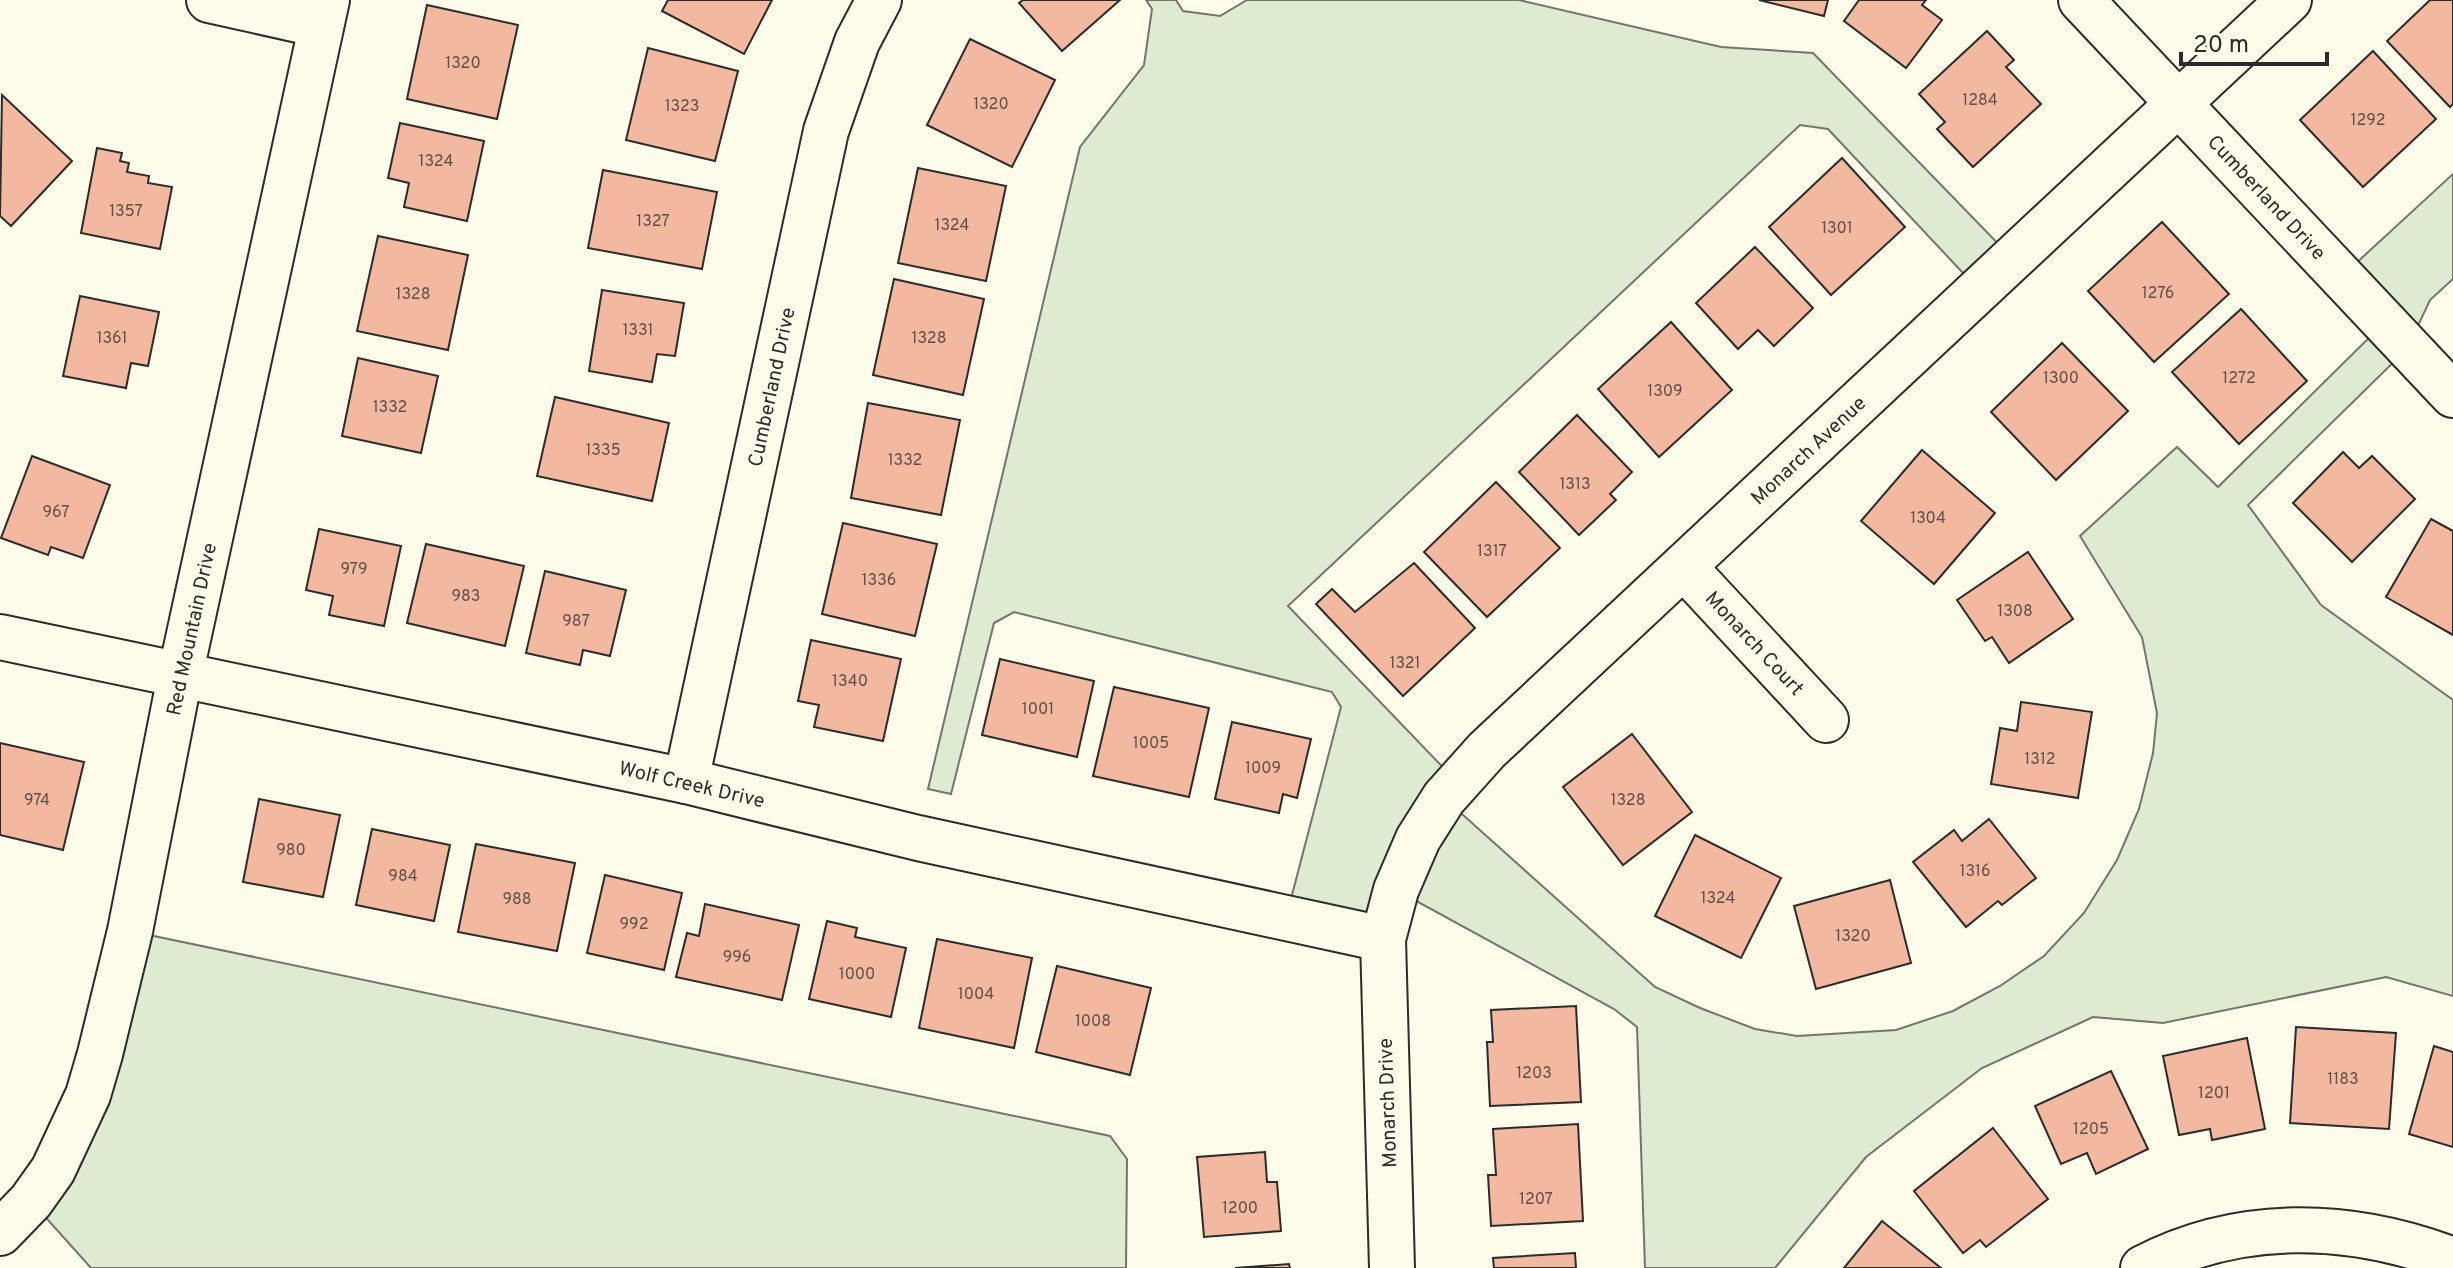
<svg xmlns="http://www.w3.org/2000/svg" width="2453" height="1268" font-family="Overpass,sans-serif">
<style>
.green{fill:#deebd1;stroke:#74746e;stroke-width:2}
.building{fill:#f2b8a0;stroke:#2b2b2b;stroke-width:2}
.lines{fill:none;stroke-linecap:round;stroke-linejoin:round}
.street-casing{stroke:#2b2b2b;stroke-width:48}
.street{stroke:#fdfbea;stroke-width:44}
.labels{text-anchor:middle;stroke-width:6;stroke-linejoin:round;paint-order:stroke}
.number-label{font-size:16px;fill:#5d4e48}
.street-label{font-size:20px;fill:#2b2b2b;stroke:#fdfbea}
</style>
<rect width="100%" height="100%" fill="#fdfbea"/>
<g class="green">
<polygon points="1146,0 1176,0 1183,11 1220,16 1247,0 1519,0 1721,47 1813,53 2011,257 1978,289 1828,129 1800,125 1288,606 1457,782 1444,798 1655,987 1700,1008 1755,1029 1797,1036 1896,1030 1953,1011 2000,986 2044,956 2084,913 2117,860 2139,809 2153,753 2157,713 2142,637 2080,536 2177,447 2218,487 2383,324 2341,277 2453,174 2453,279 2430,300 2407,349 2248,505 2321,605 2453,700 2453,996 2386,977 2163,1023 2093,1017 1982,1068 1866,1157 1775,1268 1645,1268 1637,1027 1614,1009 1398,891 1383,939 1286,918 1341,707 1332,692 1014,612 994,623 951,794 928,789 1080,147 1144,65 1152,9"/>
<polygon points="130,931 1110,1136 1127,1159 1126,1268 91,1268 31,1201"/>
</g>
<g class="building">
<polygon points="668,0 772,0 744,54 662,11"/>
<polygon points="1023,0 1120,0 1062,51 1019,3"/>
<polygon points="1759,0 1828,0 1824,16"/>
<polygon points="1859,0 1926,0 1922,5 1942,20 1906,68 1844,21"/>
<polygon points="2430,0 2453,0 2453,104 2450,107 2387,41"/>
<polygon points="427,5 518,25 497,119 407,99"/>
<polygon points="1987,31 2014,60 2006,67 2041,104 1973,167 1937,129 1945,122 1919,94"/>
<polygon points="970,39 1055,80 1012,167 927,125"/>
<polygon points="648,48 738,71 715,161 626,140"/>
<polygon points="2373,51 2436,119 2363,187 2300,120"/>
<polygon points="2,95 72,161 11,226 0,216"/>
<polygon points="400,123 484,141 467,221 404,207 409,183 388,178"/>
<polygon points="97,148 122,153 120,161 129,163 127,172 149,176 148,183 172,187 160,249 81,233"/>
<polygon points="1842,158 1905,227 1831,295 1769,227"/>
<polygon points="918,168 1006,186 986,281 898,263"/>
<polygon points="603,170 717,192 702,269 588,248"/>
<polygon points="2162,222 2229,294 2154,362 2088,291"/>
<polygon points="378,236 468,255 448,350 357,331"/>
<polygon points="1755,247 1813,308 1774,346 1758,330 1738,349 1696,303"/>
<polygon points="894,279 984,299 963,395 873,375"/>
<polygon points="602,290 684,303 675,356 657,354 652,382 589,371"/>
<polygon points="80,296 159,312 148,366 131,363 126,388 63,376"/>
<polygon points="2241,309 2307,381 2239,444 2172,372"/>
<polygon points="1671,322 1732,390 1659,457 1598,389"/>
<polygon points="2062,343 2128,411 2056,480 1991,412"/>
<polygon points="358,358 438,376 421,453 342,436"/>
<polygon points="555,397 669,423 652,501 537,476"/>
<polygon points="868,403 960,420 941,515 851,498"/>
<polygon points="1577,415 1632,472 1610,494 1616,500 1579,535 1519,472"/>
<polygon points="1922,450 1995,513 1934,584 1861,521"/>
<polygon points="2343,452 2359,468 2372,456 2415,499 2352,562 2293,503"/>
<polygon points="32,456 110,485 83,558 51,547 48,555 1,538"/>
<polygon points="1496,482 1560,548 1487,617 1424,552"/>
<polygon points="2431,519 2453,531 2453,635 2386,597"/>
<polygon points="843,523 937,544 915,636 822,614"/>
<polygon points="319,529 401,546 384,626 329,615 333,596 306,590"/>
<polygon points="426,544 524,566 505,646 407,623"/>
<polygon points="2028,552 2073,619 2009,663 1992,637 1985,641 1957,600"/>
<polygon points="1414,563 1475,628 1403,696 1316,604 1332,589 1355,612"/>
<polygon points="545,571 626,590 610,656 583,650 580,665 526,653"/>
<polygon points="811,640 901,659 883,741 814,727 819,705 798,701"/>
<polygon points="1000,659 1094,681 1077,757 982,735"/>
<polygon points="1114,687 1209,708 1189,797 1093,776"/>
<polygon points="2021,702 2092,712 2078,798 1991,784 2000,728 2017,731"/>
<polygon points="1232,722 1311,739 1297,798 1283,794 1279,813 1215,799"/>
<polygon points="1632,734 1692,812 1623,865 1563,787"/>
<polygon points="0,743 84,762 63,850 0,835"/>
<polygon points="259,799 340,815 323,897 243,882"/>
<polygon points="1989,819 2036,878 2002,905 1998,901 1966,927 1913,862 1954,830 1962,841"/>
<polygon points="372,829 450,845 434,921 356,905"/>
<polygon points="1695,835 1781,878 1741,958 1655,916"/>
<polygon points="476,844 575,863 557,951 458,932"/>
<polygon points="605,875 682,893 664,970 587,953"/>
<polygon points="1890,880 1911,963 1816,989 1794,906"/>
<polygon points="705,904 799,925 782,1000 676,977 687,933 699,936"/>
<polygon points="827,921 857,928 855,937 906,948 891,1017 809,999"/>
<polygon points="937,939 1032,958 1014,1048 919,1028"/>
<polygon points="1057,966 1151,988 1130,1075 1036,1052"/>
<polygon points="1576,1006 1581,1102 1490,1106 1487,1042 1493,1042 1491,1010"/>
<polygon points="2296,1027 2396,1033 2389,1129 2290,1123"/>
<polygon points="2247,1038 2265,1129 2212,1140 2210,1129 2179,1135 2163,1056"/>
<polygon points="2434,1046 2453,1052 2453,1147 2409,1134"/>
<polygon points="2111,1071 2148,1149 2096,1174 2087,1153 2061,1164 2035,1106"/>
<polygon points="1578,1124 1583,1221 1491,1226 1488,1175 1496,1175 1493,1129"/>
<polygon points="1993,1128 2048,1199 1986,1247 1980,1240 1963,1253 1914,1191"/>
<polygon points="1265,1152 1267,1182 1277,1182 1281,1231 1204,1237 1197,1157"/>
<polygon points="1882,1221 1941,1268 1844,1268"/>
<polygon points="1575,1253 1576,1268 1494,1268 1493,1258"/>
<polygon points="1289,1264 1290,1268 1235,1268"/>
</g>
<g class="lines">
<defs>
<g id="street">
<polyline points="209,0 321,25"/>
<polyline points="2081,0 2453,395"/>
<polyline points="1684,567 1826,720"/>
<polyline points="0,637 686,781 918,838 1383,939"/>
<polyline points="686,781 826,131 857,42 879,0"/>
<polyline points="0,1233 31,1201 53,1170 88,1095 100,1054 130,931 180,676 327,0"/>
<polyline points="1392,1268 1383,939 1396,890 1418,839 1444,798 1487,750 2289,0"/>
<path d="M2143,1268c97,-51 209,-47 310,-8"/>
</g>
</defs>
<use href="#street" class="street-casing"/>
<use href="#street" class="street"/>
</g>
<g class="labels">
<g class="number-label">
<text x="463" y="68">1320</text>
<text x="1980" y="105">1284</text>
<text x="991" y="109">1320</text>
<text x="682" y="111">1323</text>
<text x="2368" y="125">1292</text>
<text x="436" y="166">1324</text>
<text x="126" y="216">1357</text>
<text x="653" y="226">1327</text>
<text x="952" y="230">1324</text>
<text x="1837" y="233">1301</text>
<text x="2158" y="298">1276</text>
<text x="413" y="299">1328</text>
<text x="638" y="335">1331</text>
<text x="112" y="343">1361</text>
<text x="929" y="343">1328</text>
<text x="2061" y="383">1300</text>
<text x="2239" y="383">1272</text>
<text x="1665" y="396">1309</text>
<text x="390" y="412">1332</text>
<text x="603" y="455">1335</text>
<text x="905" y="465">1332</text>
<text x="1575" y="489">1313</text>
<text x="56" y="517">967</text>
<text x="1928" y="523">1304</text>
<text x="1492" y="556">1317</text>
<text x="354" y="574">979</text>
<text x="879" y="585">1336</text>
<text x="466" y="601">983</text>
<text x="2015" y="616">1308</text>
<text x="576" y="626">987</text>
<text x="1405" y="668">1321</text>
<text x="850" y="686">1340</text>
<text x="1038" y="714">1001</text>
<text x="1151" y="748">1005</text>
<text x="2040" y="764">1312</text>
<text x="1263" y="773">1009</text>
<text x="37" y="805">974</text>
<text x="1628" y="805">1328</text>
<text x="291" y="855">980</text>
<text x="1975" y="876">1316</text>
<text x="403" y="881">984</text>
<text x="1718" y="903">1324</text>
<text x="517" y="904">988</text>
<text x="634" y="929">992</text>
<text x="1853" y="941">1320</text>
<text x="737" y="962">996</text>
<text x="857" y="979">1000</text>
<text x="976" y="999">1004</text>
<text x="1093" y="1026">1008</text>
<text x="1534" y="1078">1203</text>
<text x="2343" y="1084">1183</text>
<text x="2214" y="1098">1201</text>
<text x="2091" y="1134">1205</text>
<text x="1536" y="1204">1207</text>
<text x="1240" y="1213">1200</text>
</g>
<g class="street-label">
<text transform="translate(2267 197) rotate(47)" y="7">Cumberland Drive</text>
<text transform="translate(771 387) rotate(-78)" y="7">Cumberland Drive</text>
<text transform="translate(1808 450) rotate(-43)" y="7">Monarch Avenue</text>
<text transform="translate(191 629) rotate(-78)" y="7">Red Mountain Drive</text>
<text transform="translate(1755 643) rotate(47)" y="7">Monarch Court</text>
<text transform="translate(692 784) rotate(13)" y="7">Wolf Creek Drive</text>
<text transform="translate(1387 1103) rotate(-92)" y="7">Monarch Drive</text>
</g>
</g>
<path d="M2181 52v12h146v-12" fill="none" stroke="#2b2b2b" stroke-width="4"/>
<text x="2193" y="52" font-size="24" fill="#2b2b2b" stroke="#fdfbea" stroke-width="6" paint-order="stroke">20 m</text>
</svg>
